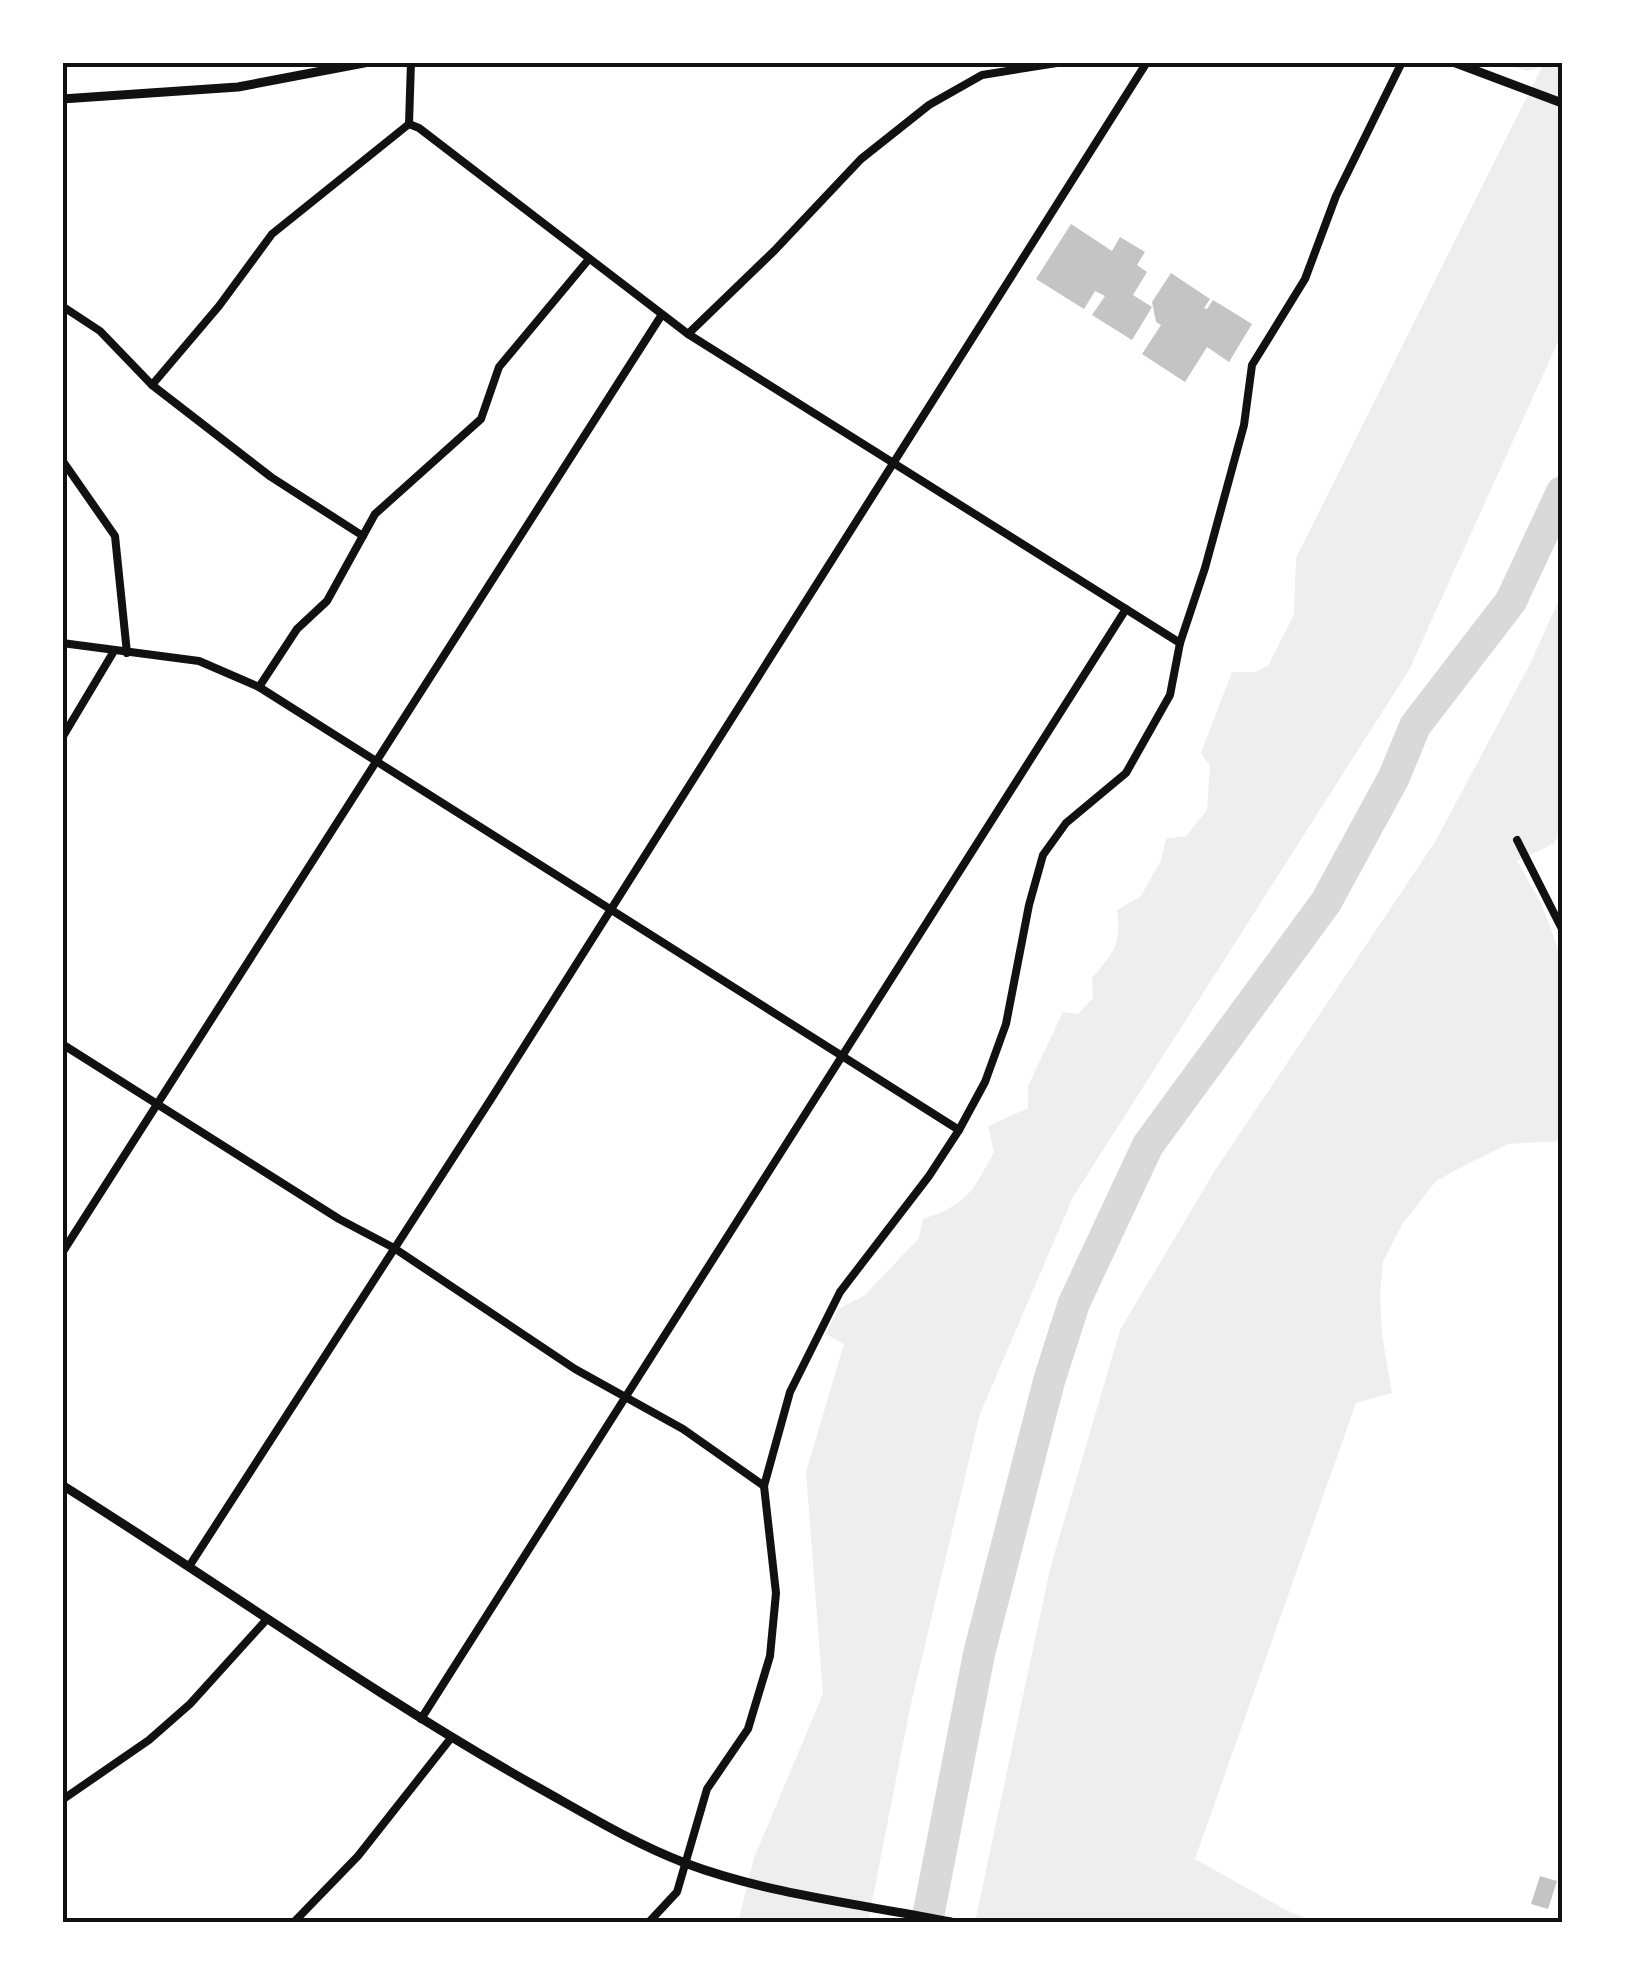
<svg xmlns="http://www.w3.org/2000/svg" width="1625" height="1985" font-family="Poppins,sans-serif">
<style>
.green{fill:#eee}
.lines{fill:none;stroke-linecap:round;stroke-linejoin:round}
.river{stroke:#d9d9d9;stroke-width:32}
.building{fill:#c4c4c4}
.minor{stroke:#111;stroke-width:8}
.tertiary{stroke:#111;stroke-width:9}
.neatline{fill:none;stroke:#111;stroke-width:4}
</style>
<rect width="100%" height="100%" fill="#fff"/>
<g class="green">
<path d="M1502,63h60v270l-153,337 -336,527 -93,217 -70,294 -42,214h-130l16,-64 69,-164 -17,-222 38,-128 -18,-10 12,-25 26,-13 55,-58 4,-19c44,-14 50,-28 71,-67l-6,-26 40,-18v-22l35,-74 15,2 15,-16 -1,-20c21,-24 30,-34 25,-68l24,-14 20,-36 5,-21 20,-3 21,-26 3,-44 -9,-13 31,-81h23l13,-6 26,-51 2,-57 246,-491 -15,4z"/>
<polygon points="1562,594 1562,832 1553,844 1517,861 1541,903 1562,959 1562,1141 1508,1144 1471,1162 1436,1181 1403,1223 1383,1261 1380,1295 1382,1335 1392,1393 1356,1403 1195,1859 1286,1910 1315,1922 975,1922 1050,1569 1120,1330 1214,1172 1435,842 1529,666"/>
</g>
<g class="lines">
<polyline class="river" points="927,1922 979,1654 1049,1381 1074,1303 1148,1145 1326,902 1394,777 1415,726 1511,601 1562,492"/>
</g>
<g class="building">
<polygon points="1071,224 1112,251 1120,237 1145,252 1137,265 1147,272 1133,295 1152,307 1132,340 1092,315 1105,296 1095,291 1084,309 1036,279"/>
<polygon points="1171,273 1210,299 1204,308 1207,309 1213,300 1252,324 1229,362 1207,347 1185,382 1142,354 1161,325 1156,322 1152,302"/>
<polygon points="1540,1876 1557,1881 1548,1909 1531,1904"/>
</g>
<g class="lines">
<g class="minor">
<polyline points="409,124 419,128 688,334 1180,643"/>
<polyline points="62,306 100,331 152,385 219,306 272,234 409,124 411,62"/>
<polyline points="688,334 774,251 861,159 929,105 982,75 1063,62"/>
<polyline points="152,385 271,477 363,536"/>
<polyline points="62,460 115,536 127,653"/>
<polyline points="62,643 199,661 259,687 959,1130"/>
<polyline points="259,687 297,629 327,601 375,514 481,419 499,367 589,259"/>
<polyline points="62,738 114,651"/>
<polyline points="1517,840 1562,929"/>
<polyline points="62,1044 339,1219 394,1248 575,1369 683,1429 764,1486"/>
<polyline points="62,1253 661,316"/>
<polyline points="190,1565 491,1099 1147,62"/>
<polyline points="421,1719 1126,609"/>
<polyline points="62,1800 149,1740 190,1704 267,1619"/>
<polyline points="294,1922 358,1856 451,1738"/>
<polyline points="649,1922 677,1892 707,1789 748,1729 770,1656 776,1593 764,1486 790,1392 840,1292 929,1176 959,1130 985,1082 1006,1024 1029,905 1043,855 1066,823 1126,773 1170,695 1180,643 1205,568 1244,425 1252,365 1305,279 1336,196 1402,62"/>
</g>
<g class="tertiary">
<polyline points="1453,62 1562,103"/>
<polyline points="62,99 238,87 369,62"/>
<path d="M62,1485c157,98 307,207 468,298 51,28 100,59 155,80 82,31 180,42 266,59"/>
</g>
</g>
<rect width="1625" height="1985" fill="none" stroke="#ffffff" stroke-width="130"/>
<rect x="65" y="65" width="1495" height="1855" class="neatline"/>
</svg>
